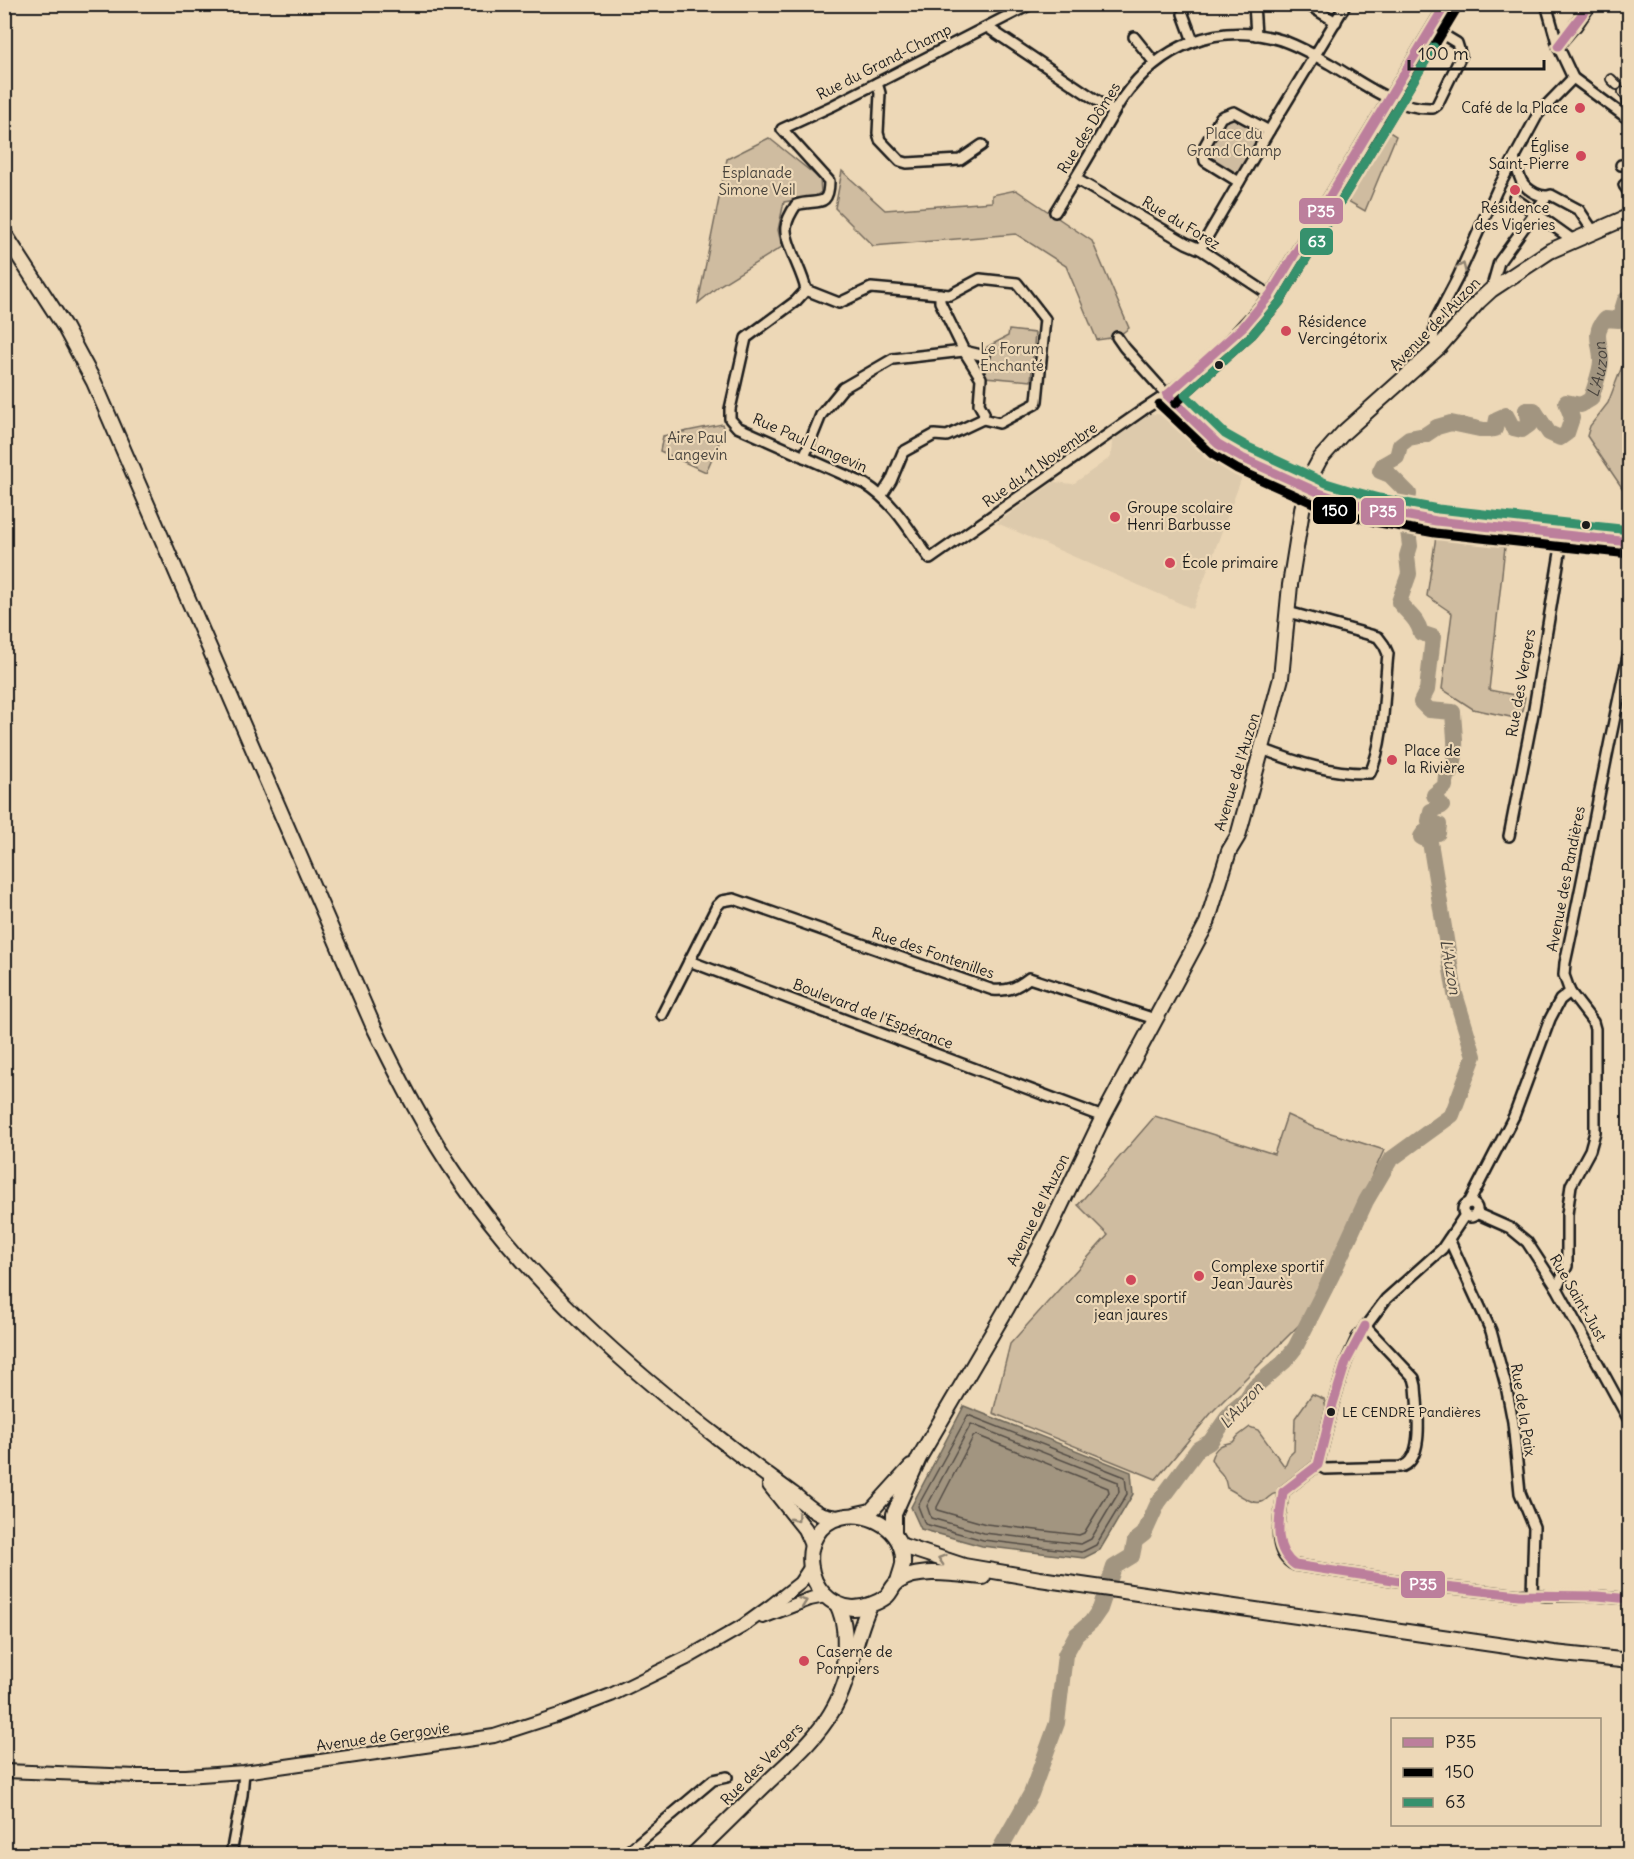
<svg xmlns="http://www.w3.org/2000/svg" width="1634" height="1859" font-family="Delius,sans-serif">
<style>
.built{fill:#ddcaac}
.green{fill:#cfbca0;stroke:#766c5e;stroke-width:1.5}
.water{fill:#a29580;stroke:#6c6558;stroke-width:1.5}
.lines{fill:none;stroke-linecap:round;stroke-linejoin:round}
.shore{stroke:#524c44;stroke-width:1.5}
.river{stroke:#a29580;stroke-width:16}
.pedestrian-casing{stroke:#1c1c1c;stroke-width:12}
.minor-casing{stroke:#1c1c1c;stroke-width:14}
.tertiary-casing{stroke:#1c1c1c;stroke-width:16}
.secondary-casing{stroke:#1c1c1c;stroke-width:18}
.pedestrian{stroke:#edd8b7;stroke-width:8}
.minor{stroke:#edd8b7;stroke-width:9}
.tertiary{stroke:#edd8b7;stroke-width:12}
.secondary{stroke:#edd8b7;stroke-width:14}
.bus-1-casing{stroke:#edd8b7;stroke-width:14}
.bus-2-casing{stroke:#edd8b7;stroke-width:14}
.bus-3-casing{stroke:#edd8b7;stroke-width:14}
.bus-1{stroke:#bc7f9c;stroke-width:9}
.bus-2{stroke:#000;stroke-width:9}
.bus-3{stroke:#36916d;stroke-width:9}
.oneway{stroke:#8f8371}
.poi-dot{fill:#d1495b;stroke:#edd8b7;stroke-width:2}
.bus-dot{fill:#1c1c1c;stroke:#edd8b7;stroke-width:2}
.labels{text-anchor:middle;stroke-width:4.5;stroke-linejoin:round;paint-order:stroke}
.bus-label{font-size:14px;fill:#1c1c1c;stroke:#edd8b7;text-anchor:start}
.street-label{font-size:15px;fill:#1c1c1c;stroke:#edd8b7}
.poi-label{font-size:15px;fill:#1c1c1c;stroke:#edd8b7;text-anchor:start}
.park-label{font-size:15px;fill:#49443d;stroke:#edd8b7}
.water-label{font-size:16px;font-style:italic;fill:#4b463f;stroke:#edd8b7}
.line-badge{stroke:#edd8b7;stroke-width:2}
.badge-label{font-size:16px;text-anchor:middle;font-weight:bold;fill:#fff}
</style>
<rect width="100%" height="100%" fill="#edd8b7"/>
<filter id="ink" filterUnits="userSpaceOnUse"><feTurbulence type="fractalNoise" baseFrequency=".0167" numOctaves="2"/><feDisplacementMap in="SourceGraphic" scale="12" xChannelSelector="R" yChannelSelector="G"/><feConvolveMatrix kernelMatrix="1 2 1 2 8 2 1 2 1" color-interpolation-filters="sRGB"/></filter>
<g filter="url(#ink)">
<polygon class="built" points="1150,414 1173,415 1203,443 1202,446 1205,453 1203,457 1242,477 1193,609 997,523 1054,482 1073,484 1111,457 1112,441"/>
<g class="green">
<polygon points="1234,112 1269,131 1239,182 1205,161 1203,149 1221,117"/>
<polygon points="1383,128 1396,136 1365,211 1341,197"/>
<polygon points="769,138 820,179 821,192 814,197 784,202 778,230 782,247 720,285 698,303 727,159"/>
<polygon points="842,171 885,210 992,202 992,195 1016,190 1092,241 1129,328 1117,337 1097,340 1066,266 1016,234 873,246 835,208"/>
<polygon points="1009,330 1035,333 1031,381 985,377 987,347 1008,336"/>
<polygon points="1629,348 1630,498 1629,498 1587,436 1590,426 1608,403"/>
<polygon points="722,424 724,431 706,472 660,451 663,436"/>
<polygon points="1436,536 1505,547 1489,690 1525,697 1520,719 1473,709 1442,689 1452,613 1427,596"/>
<polygon points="1287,1115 1315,1128 1384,1150 1307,1317 1213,1411 1156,1479 993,1413 1010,1344 1108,1235 1078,1205 1155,1116 1274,1154"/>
<path d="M1312,1394l12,5 3,13 -14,49 -36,32c-7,1 -7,4 -13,8 -11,6 -26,-8 -37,-13 -3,-19 -11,-15 -16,-29 4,-12 10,-15 22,-17l5,-6 12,-9 8,3 27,37 4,-11 5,-5 1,-33z"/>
</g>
<polygon class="water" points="964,1406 1131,1472 1133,1494 1100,1550 1084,1558 982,1546 921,1529 911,1507"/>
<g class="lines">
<g class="shore">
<polygon points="968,1415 1125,1477 1127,1494 1096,1545 1082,1552 983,1540 925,1524 918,1506"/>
<polygon points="971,1424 1118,1482 1119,1492 1091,1539 1081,1544 984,1533 931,1518 927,1506"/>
<polygon points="976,1435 1108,1488 1109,1492 1084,1533 1079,1535 986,1524 937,1510 937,1507 973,1437"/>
</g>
<path class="river" id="s1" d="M997,1854l34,-60 26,-71 8,-68 11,-20 15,-13 9,-13 14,-42 18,-11 3,-15 9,-7 14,-31 40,-54 12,-7 21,-30 16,-13 5,-10 32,-27 11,-14 37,-73 34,-74 24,-41 62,-45 22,-59 -19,-62 -25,-152 -9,-5 4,-6 13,2 1,-8 -10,-4 2,-10 11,-5 -8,-11 11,-9 1,-11 6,-4c6,-21 2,-38 1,-59l-24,-2 -8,-8 6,-12 6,-53 -12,-4c-4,-15 -13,-19 -22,-31l10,-28 -2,-18 3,-10 -4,-31 3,-21 -19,-19 -10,-4 3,-6 14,-8 3,-12 9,-7 16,-3 12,-8 14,-4 33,7 11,-1 2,-10 9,-4 7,13 9,2 7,-5 -3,-15h8l15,23 11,5 7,-5 5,-15 -6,-16 15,3 10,-6c3,-12 10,-27 10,-39 0,-17 -9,-26 4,-41l14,1 6,-20 5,-3"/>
<defs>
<g id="pedestrian">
<polyline points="1611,79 1617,85"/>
<polyline points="1623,92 1629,101 1624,117"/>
</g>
<g id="minor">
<path d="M1031,4l-199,102 -50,23 47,52c0,29 -13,17 -33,24 -4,6 -9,14 -10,22 -2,15 17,45 20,63l-10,11 -50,37 -16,71v10l7,8 128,57c31,20 44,46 65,75l213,-149c49,-30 90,-71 127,-115l176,-291"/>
<polyline points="1254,4 1256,35"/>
<polyline points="1307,4 1336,22"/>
<polyline points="1546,4 1558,46 1573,78 1630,120"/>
<polyline points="1183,14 1193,41"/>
<polyline points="987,27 1114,112"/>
<polyline points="1134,37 1154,62"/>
<polyline points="1558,46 1575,26"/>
<polyline points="877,83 880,93 878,133 880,140 900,161 907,163 960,160 982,145"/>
<path d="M1514,159c3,7 4,16 8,23 6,9 20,17 29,13l28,15 14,21"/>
<polyline points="1621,165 1630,164"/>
<polyline points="1076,179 1186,243 1200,249 1270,295"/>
<polyline points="1239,182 1205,161 1203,149 1221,117 1234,112 1269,131"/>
<polyline points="1624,185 1630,194"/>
<polyline points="1514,198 1573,240"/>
<path d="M1055,212c17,-28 35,-57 51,-86 6,-9 10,-19 16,-27 38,-54 95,-78 159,-59 18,6 33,15 49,24 31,18 66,46 103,44l4,-3 24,-49 -4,-13 -25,-15"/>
<polyline points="1200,249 1269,131 1346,4"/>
<polyline points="806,290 839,303 871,288 950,295 980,279 1017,283 1045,319 1037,401 1035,404 999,423 983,419 947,436 934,435 903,452 891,481 882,495"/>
<polyline points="1491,290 1499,262 1546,197"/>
<polyline points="940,294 940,302 964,351 981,378 979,404 984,413 983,419"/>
<polyline points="1117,337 1124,347 1167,395 1218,444 1242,458 1322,494 1376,510 1436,521 1630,542"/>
<polyline points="1439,347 1433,340 1436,319 1458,277 1497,190 1538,114 1573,78"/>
<polyline points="804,457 821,415 843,388 893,359 964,351 985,356"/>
<path d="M1262,749c36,14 70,25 108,24 15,-31 14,-85 18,-119l-4,-9 -6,-8 -90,-25"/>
<polyline points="1509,836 1533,714 1563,535"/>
<polyline points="689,961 1103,1117"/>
<path d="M662,1015l55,-109 5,-5 12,-2 259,91c16,1 23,-2 36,-12l126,41"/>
<path d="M1469,1203l45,-87 36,-97 10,-19 10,-8 -6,-17 1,-12c23,-105 41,-211 65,-316"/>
<circle cx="1470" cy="1210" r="7"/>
<polyline points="1476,1213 1510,1228 1527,1242 1557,1288 1630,1422"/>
<path d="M1465,1215l-23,34 -56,50 -29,39 -11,24 -13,42 -15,61 -35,27c-2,24 -14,60 12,73l131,20 93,10 13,-1 14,2h52l32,3"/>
<polyline points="1449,1239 1491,1331 1506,1386 1513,1422 1520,1493 1534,1527 1532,1594"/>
<polyline points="1557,1288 1567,1266 1567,1214 1571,1185 1590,1150 1595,1132 1595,1029 1593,1022 1570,992"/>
<path d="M1318,1465l7,4 75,-2c26,-5 17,-61 16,-81l-2,-8 -49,-52"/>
<polyline points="231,1854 242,1795 244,1772"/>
<polyline points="625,1854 713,1780 727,1777"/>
</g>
<g id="tertiary">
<polyline points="1575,26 1590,4"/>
<polyline points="763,1617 810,1599 825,1596"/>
<polyline points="4,1771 137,1776 186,1776 244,1772 494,1736 559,1715 611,1695 687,1658 743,1626 772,1605 800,1583 810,1568"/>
</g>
<g id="secondary">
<path d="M4,233l60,93 30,56 278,641c27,55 54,109 89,159 72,103 165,185 264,261 22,18 46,35 69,52 8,6 17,15 26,19 5,2 12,3 18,4"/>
<polyline points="770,1485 805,1529 812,1545"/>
<polyline points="857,1514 871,1511 911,1467"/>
<polyline points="894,1533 894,1514 919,1458 1007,1308 1047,1234 1103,1117 1207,923 1229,851 1238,836 1281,678 1290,585 1303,504 1313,472 1320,459 1343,433 1439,347 1478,302 1491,290 1550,251 1630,216"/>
<polyline points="900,1545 964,1566 1040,1579 1554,1653 1630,1661"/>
<path d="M898,1582c1,-6 4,-12 5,-18 2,-34 -32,-54 -62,-47 -47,12 -38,87 12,91 11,0 25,-5 34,-12 4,-4 6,-11 11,-14 20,-15 62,-7 85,-5"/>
<path d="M837,1604c10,21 8,39 7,62"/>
<path d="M694,1854c25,-24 50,-49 75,-73 22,-21 46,-41 62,-68 20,-32 22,-73 39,-108"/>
</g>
</defs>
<use href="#pedestrian" class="pedestrian-casing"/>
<use href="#minor" class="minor-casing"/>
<use href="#tertiary" class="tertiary-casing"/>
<use href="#secondary" class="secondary-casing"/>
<use href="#pedestrian" class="pedestrian"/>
<use href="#minor" class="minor"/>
<use href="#tertiary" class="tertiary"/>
<use href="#secondary" class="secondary"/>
<defs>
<g id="bus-1">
<polyline points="1558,46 1590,4"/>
<polyline points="1167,395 1218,444 1242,458 1322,494 1346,502 1376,510 1436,521 1630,542"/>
<polyline points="1167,395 1244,326 1270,295 1446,4"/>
<path d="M1283,1492c-3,26 -12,55 12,73l131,20 93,10 79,1 32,3"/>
<polyline points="1283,1492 1318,1465 1333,1404 1346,1362 1365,1326"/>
</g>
<g id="bus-2">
<polyline points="1159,404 1212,454 1237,469 1317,505 1342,513 1374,522 1435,533 1629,554"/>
<polyline points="1175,404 1252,335 1280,302 1456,10"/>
</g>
<polyline id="bus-3" points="1434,47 1280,302 1252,335 1185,395 1225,434 1248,447 1326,483 1349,490 1379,498 1438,509 1630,530"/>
</defs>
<use href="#bus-1" class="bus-1-casing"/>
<use href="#bus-2" class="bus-2-casing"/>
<use href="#bus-3" class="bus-3-casing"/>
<use href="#bus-1" class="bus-1"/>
<use href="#bus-2" class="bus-2"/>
<use href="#bus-3" class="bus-3"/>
</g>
<defs><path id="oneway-chevron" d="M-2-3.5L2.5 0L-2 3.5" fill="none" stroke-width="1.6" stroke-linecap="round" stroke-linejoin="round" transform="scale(1.5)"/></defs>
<g class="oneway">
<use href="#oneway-chevron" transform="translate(1462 267) rotate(-66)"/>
<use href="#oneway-chevron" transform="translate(796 1518) rotate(53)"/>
<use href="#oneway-chevron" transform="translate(942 1559) rotate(-162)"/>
<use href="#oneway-chevron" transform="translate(803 1602) rotate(-20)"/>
</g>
</g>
<g class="poi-dot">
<circle cx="1580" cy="108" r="6"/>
<circle cx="1581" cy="156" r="6"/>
<circle cx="1515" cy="190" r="6"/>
<circle cx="1286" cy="331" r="6"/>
<circle cx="1115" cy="517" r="6"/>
<circle cx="1170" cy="563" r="6"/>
<circle cx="1392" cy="760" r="6"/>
<circle cx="1199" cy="1276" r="6"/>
<circle cx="1131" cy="1280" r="6"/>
<circle cx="804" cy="1661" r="6"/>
</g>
<g class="bus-dot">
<circle cx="1219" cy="365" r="5"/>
<circle cx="1586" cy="525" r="5"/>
<circle cx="1331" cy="1412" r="5"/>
</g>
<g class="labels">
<g class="bus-label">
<text x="1342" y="1417">LE CENDRE Pandières</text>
</g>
<g class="street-label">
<text transform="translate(884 62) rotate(-27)" y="5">Rue du Grand-Champ</text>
<text transform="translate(1089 128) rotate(-58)" y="5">Rue des Dômes</text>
<text transform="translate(1181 223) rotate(31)" y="5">Rue du Forez</text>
<text transform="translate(1435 324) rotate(-46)" y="5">Avenue de l'Auzon</text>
<text transform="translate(810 443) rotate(24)" y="5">Rue Paul Langevin</text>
<text transform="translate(1040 465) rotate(-35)" y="5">Rue du 11 Novembre</text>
<text transform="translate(1521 683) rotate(-80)" y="5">Rue des Vergers</text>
<text transform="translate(1237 772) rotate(-73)" y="5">Avenue de l'Auzon</text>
<text transform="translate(1566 879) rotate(-79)" y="5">Avenue des Pandières</text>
<text transform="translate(933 953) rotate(19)" y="5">Rue des Fontenilles</text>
<text transform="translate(873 1014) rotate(21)" y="5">Boulevard de l'Espérance</text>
<text transform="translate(1038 1210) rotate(-64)" y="5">Avenue de l'Auzon</text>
<text transform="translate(1578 1298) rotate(60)" y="5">Rue Saint-Just</text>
<text transform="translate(1523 1410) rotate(81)" y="5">Rue de la Paix</text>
<text transform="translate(383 1737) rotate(-8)" y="5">Avenue de Gergovie</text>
<text transform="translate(762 1764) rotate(-45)" y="5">Rue des Vergers</text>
</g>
<g class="poi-label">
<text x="1568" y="113" text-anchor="end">Café de la Place</text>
<text x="1569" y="152" text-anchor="end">Église<tspan x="1569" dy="17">Saint-Pierre</tspan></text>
<text x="1515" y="213" text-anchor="middle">Résidence<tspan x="1515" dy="17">des Vigeries</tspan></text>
<text x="1298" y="327">Résidence<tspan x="1298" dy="17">Vercingétorix</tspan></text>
<text x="1127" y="513">Groupe scolaire<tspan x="1127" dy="17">Henri Barbusse</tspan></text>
<text x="1182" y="568">École primaire</text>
<text x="1404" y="756">Place de<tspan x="1404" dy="17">la Rivière</tspan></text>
<text x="1211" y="1272">Complexe sportif<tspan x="1211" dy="17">Jean Jaurès</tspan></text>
<text x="1131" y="1303" text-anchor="middle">complexe sportif<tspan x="1131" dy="17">jean jaures</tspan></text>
<text x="816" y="1657">Caserne de<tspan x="816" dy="17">Pompiers</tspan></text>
</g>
<g class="park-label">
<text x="1234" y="139">Place du<tspan x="1234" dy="17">Grand Champ</tspan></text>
<text x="757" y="178">Esplanade<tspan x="757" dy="17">Simone Veil</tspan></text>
<text x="1012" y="354">Le Forum<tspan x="1012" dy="17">Enchanté</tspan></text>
<text x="697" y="443">Aire Paul<tspan x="697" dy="17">Langevin</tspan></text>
</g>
<g class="water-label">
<text dy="6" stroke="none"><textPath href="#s1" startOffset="2006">L'Auzon</textPath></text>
<text transform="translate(1451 967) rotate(80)" y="6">L'Auzon</text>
<text transform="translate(1241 1405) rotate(-48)" y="6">L'Auzon</text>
</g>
</g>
<g class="line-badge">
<rect x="1298" y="197" width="46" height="28" rx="6" fill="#bc7f9c"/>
<rect x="1299" y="227" width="35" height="29" rx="6" fill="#36916d"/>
<rect x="1312" y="496" width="45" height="29" rx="6" fill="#000"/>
<rect x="1360" y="497" width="45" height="29" rx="6" fill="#bc7f9c"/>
<rect x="1400" y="1570" width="46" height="29" rx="6" fill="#bc7f9c"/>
</g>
<g class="badge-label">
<text x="1321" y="217">P35</text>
<text x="1317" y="247">63</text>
<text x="1335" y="516">150</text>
<text x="1383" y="517">P35</text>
<text x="1423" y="1590">P35</text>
</g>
<rect width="1634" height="1859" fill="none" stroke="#edd8b7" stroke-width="24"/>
<rect x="12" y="12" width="1610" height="1835" fill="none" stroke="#1c1c1c" stroke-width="2" filter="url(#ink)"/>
<rect x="1391" y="1718" width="210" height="108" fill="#edd8b7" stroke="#998d79" stroke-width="1.5"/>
<rect x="1403" y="1738" width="30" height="9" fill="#bc7f9c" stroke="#998d79" stroke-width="1.5"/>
<text x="1445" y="1748" font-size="18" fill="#1c1c1c">P35</text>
<rect x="1403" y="1768" width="30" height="9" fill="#000000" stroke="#998d79" stroke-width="1.5"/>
<text x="1445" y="1778" font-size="18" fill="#1c1c1c">150</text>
<rect x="1403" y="1798" width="30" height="9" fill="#36916d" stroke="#998d79" stroke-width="1.5"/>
<text x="1445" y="1808" font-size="18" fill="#1c1c1c">63</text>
<path d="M1409 60v9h135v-9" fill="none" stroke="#1c1c1c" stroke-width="3"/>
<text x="1418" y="60" font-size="18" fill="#1c1c1c" stroke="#edd8b7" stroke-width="4.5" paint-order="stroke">100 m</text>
</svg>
